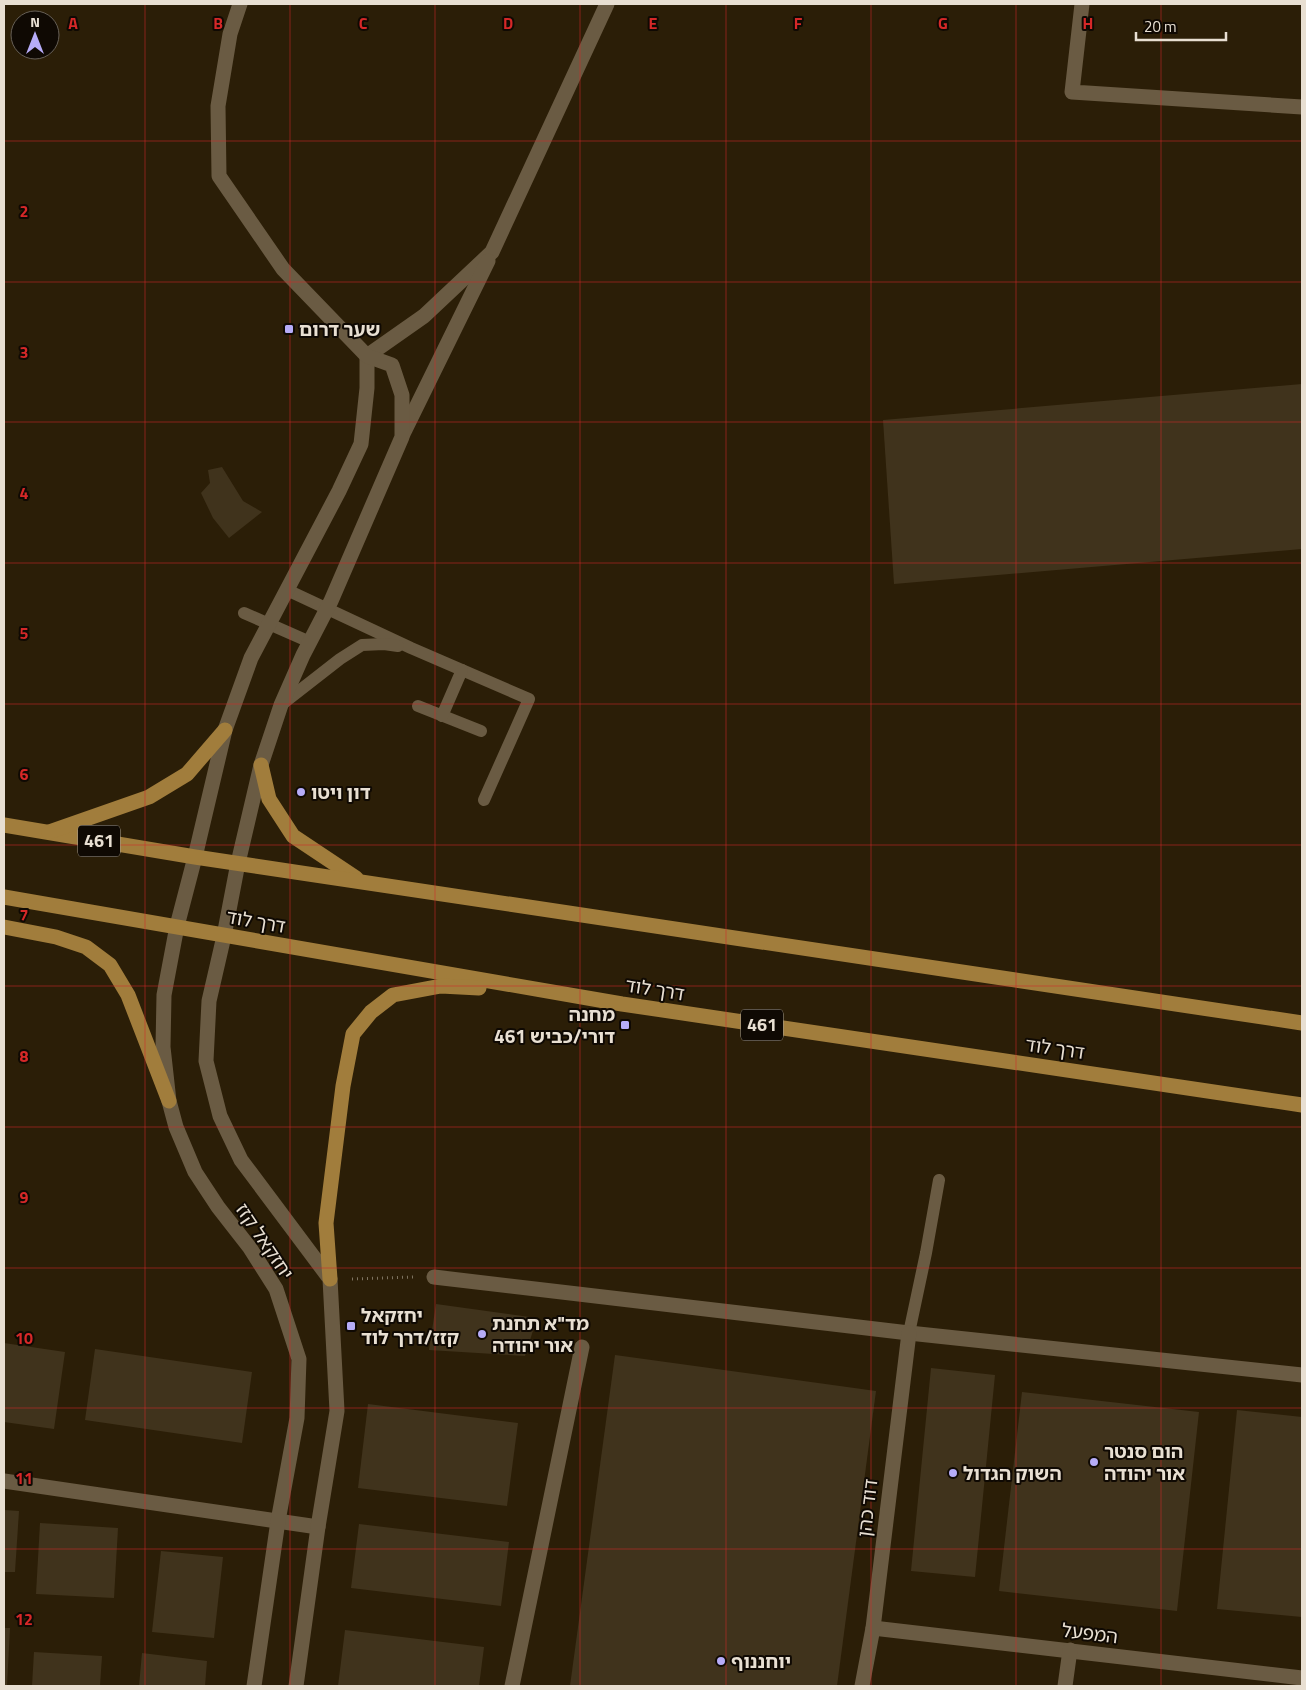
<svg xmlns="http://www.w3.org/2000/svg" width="1306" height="1690" font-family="'Titillium Web','Noto Sans Hebrew',sans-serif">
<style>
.building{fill:#40331c}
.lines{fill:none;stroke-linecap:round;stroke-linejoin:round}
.path{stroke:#7f7461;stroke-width:3;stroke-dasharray:1 4;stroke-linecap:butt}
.lane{stroke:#6a5b43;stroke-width:12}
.street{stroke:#6a5b43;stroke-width:15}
.secondary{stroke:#6a5b43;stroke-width:15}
.primary{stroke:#a17d3c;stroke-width:15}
.grid{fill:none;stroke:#d62828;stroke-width:1;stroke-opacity:0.55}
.poi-dot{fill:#b6acf8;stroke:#0f0903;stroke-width:2}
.labels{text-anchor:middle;stroke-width:4;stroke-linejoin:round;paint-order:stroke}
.shield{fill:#0f0903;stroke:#a79f94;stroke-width:1}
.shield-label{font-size:18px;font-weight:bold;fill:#e8dfd2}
.poi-label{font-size:19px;font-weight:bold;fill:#e8dfd2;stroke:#0f0903;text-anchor:start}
.street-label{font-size:19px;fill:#e8dfd2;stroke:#0f0903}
.grid-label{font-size:16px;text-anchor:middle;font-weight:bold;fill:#d62828;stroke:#0f0903;stroke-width:4;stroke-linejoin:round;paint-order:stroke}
</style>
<rect width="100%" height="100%" fill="#2b1e07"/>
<g class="building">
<polygon points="1302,384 1302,549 894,584 883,420"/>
<polygon points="222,467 243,501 262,512 229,538 213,518 201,493 210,483 208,470"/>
<polygon points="436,1304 537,1318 525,1356 429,1350"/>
<polygon points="4,1343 65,1352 54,1429 4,1422"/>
<polygon points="95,1349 252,1372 242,1443 85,1420"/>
<polygon points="615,1355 876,1391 837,1686 570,1686"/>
<polygon points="931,1368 995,1375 975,1577 911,1571"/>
<polygon points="1022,1392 1199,1412 1177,1611 999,1591"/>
<polygon points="368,1404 518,1423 507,1506 358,1488"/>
<polygon points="1237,1410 1302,1417 1302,1617 1217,1609"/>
<polygon points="4,1510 19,1511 15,1572 4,1572"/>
<polygon points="40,1523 118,1528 114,1598 36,1594"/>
<polygon points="359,1524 509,1542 501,1606 351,1588"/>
<polygon points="161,1551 223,1557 214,1638 152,1632"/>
<polygon points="4,1628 10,1628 7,1686 4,1686"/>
<polygon points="345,1630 484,1647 479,1686 338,1686"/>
<polygon points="34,1652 102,1656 100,1686 32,1686"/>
<polygon points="142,1653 207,1661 205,1686 139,1686"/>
</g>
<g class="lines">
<polyline class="path" points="352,1279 413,1277"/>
<g class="lane">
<polyline points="287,590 411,648 529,699 484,800"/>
<polyline points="244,613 310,642"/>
<polyline points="281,705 340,659 362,645 384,644 398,646"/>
<polyline points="418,706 481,731"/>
<polyline points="442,716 462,670"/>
<polyline points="909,1333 926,1253 939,1180"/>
</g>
<g class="street">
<polyline points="1082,4 1072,92 1302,107"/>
<polyline points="367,356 424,316 492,252 607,4"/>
<polyline points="403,434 488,261"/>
<polyline points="195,857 225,730 251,658 339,491 361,444 367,388 367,356"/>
<polyline points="238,863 261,765 281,705 303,655 331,601 402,437 402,395 392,365 367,356 283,269 219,176 218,106 230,34 240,4"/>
<polyline points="434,1277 909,1333 1302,1375"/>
<polyline points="4,1481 318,1527"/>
<polyline points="873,1628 1302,1678"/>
<polyline points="512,1686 582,1347"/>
<polyline points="862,1686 873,1628 909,1333"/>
<polyline points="1065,1686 1070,1650"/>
</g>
<g class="secondary">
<polyline points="195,857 177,926 164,995 163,1047 169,1101 176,1127 195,1172 218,1207 250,1248 276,1289 299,1359 297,1418 278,1521 254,1686"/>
<polyline points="238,863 224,936 209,1001 206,1061 220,1116 241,1160 330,1279 337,1411 318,1527 296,1686"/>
</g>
<g class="primary">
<polyline points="261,765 269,799 293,836 356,878"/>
<polyline points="4,825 195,857 1302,1023"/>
<polyline points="49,832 149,797 187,774 225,730"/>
<polyline points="4,897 622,1004 1302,1105"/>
<polyline points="4,927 56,937 86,947 110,965 128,995 169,1101"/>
<polyline points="330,1279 326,1223 343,1086 353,1034 371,1012 393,995 441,986 479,988"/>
</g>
</g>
<path class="grid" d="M145,4v1682M290,4v1682M435,4v1682M580,4v1682M726,4v1682M871,4v1682M1016,4v1682M1161,4v1682M4,141h1298M4,282h1298M4,422h1298M4,563h1298M4,704h1298M4,845h1298M4,986h1298M4,1127h1298M4,1268h1298M4,1408h1298M4,1549h1298"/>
<g class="poi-dot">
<rect x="284" y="324" width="10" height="10" rx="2.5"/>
<circle cx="301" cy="792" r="5"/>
<rect x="620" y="1020" width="10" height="10" rx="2.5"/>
<rect x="346" y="1321" width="10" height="10" rx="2.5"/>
<circle cx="482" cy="1334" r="5"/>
<circle cx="1094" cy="1462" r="5"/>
<circle cx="953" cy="1473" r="5"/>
<circle cx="721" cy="1661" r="5"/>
</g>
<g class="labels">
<g class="shield">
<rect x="78" y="825.5" width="42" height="31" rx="4"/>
<rect x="741" y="1009.5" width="42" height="31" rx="4"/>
</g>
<g class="shield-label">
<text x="99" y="847">461</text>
<text x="762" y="1031">461</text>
</g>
<g class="poi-label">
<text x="299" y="336">שער דרום</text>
<text x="311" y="799">דון ויטו</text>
<text x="615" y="1021" text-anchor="end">מחנה<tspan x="615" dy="22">דורי/כביש 461</tspan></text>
<text x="361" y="1322">יחזקאל<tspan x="361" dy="22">קזז/דרך לוד</tspan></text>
<text x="492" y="1330">מד"א תחנת<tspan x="492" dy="22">אור יהודה</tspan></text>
<text x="1104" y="1458">הום סנטר<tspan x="1104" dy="22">אור יהודה</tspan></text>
<text x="963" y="1480">השוק הגדול</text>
<text x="731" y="1668">יוחננוף</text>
</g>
<g class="street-label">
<text transform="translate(256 921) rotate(10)" y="7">דרך לוד</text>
<text transform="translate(655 989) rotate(9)" y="7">דרך לוד</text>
<text transform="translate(1055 1048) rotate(8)" y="7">דרך לוד</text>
<text transform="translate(265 1241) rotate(56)" y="7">יחזקאל קזז</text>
<text transform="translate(867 1508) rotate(-83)" y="7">דוד כהן</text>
<text transform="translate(1090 1633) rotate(7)" y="7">המפעל</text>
</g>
</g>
<g class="grid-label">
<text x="73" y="29">A</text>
<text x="218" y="29">B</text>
<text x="363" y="29">C</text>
<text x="508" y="29">D</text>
<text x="653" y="29">E</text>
<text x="798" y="29">F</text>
<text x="943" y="29">G</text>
<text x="1088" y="29">H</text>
<text x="24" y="217">2</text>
<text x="24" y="358">3</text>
<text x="24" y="499">4</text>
<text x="24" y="639">5</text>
<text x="24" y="780">6</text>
<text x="24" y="921">7</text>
<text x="24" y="1062">8</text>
<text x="24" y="1203">9</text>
<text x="24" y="1344">10</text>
<text x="24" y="1484">11</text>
<text x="24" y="1625">12</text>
</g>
<rect width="1306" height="1690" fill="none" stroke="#e8dfd2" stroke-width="10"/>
<g transform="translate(35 35)"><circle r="24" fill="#0f0903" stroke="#665f56"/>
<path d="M0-4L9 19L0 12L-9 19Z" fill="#b6acf8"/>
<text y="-8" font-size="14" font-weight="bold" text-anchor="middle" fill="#e8dfd2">N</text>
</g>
<path d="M1136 32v8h90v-8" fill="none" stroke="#e8dfd2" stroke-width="2.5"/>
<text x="1144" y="32" font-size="15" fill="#e8dfd2" stroke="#0f0903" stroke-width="4" paint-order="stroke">20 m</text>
</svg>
